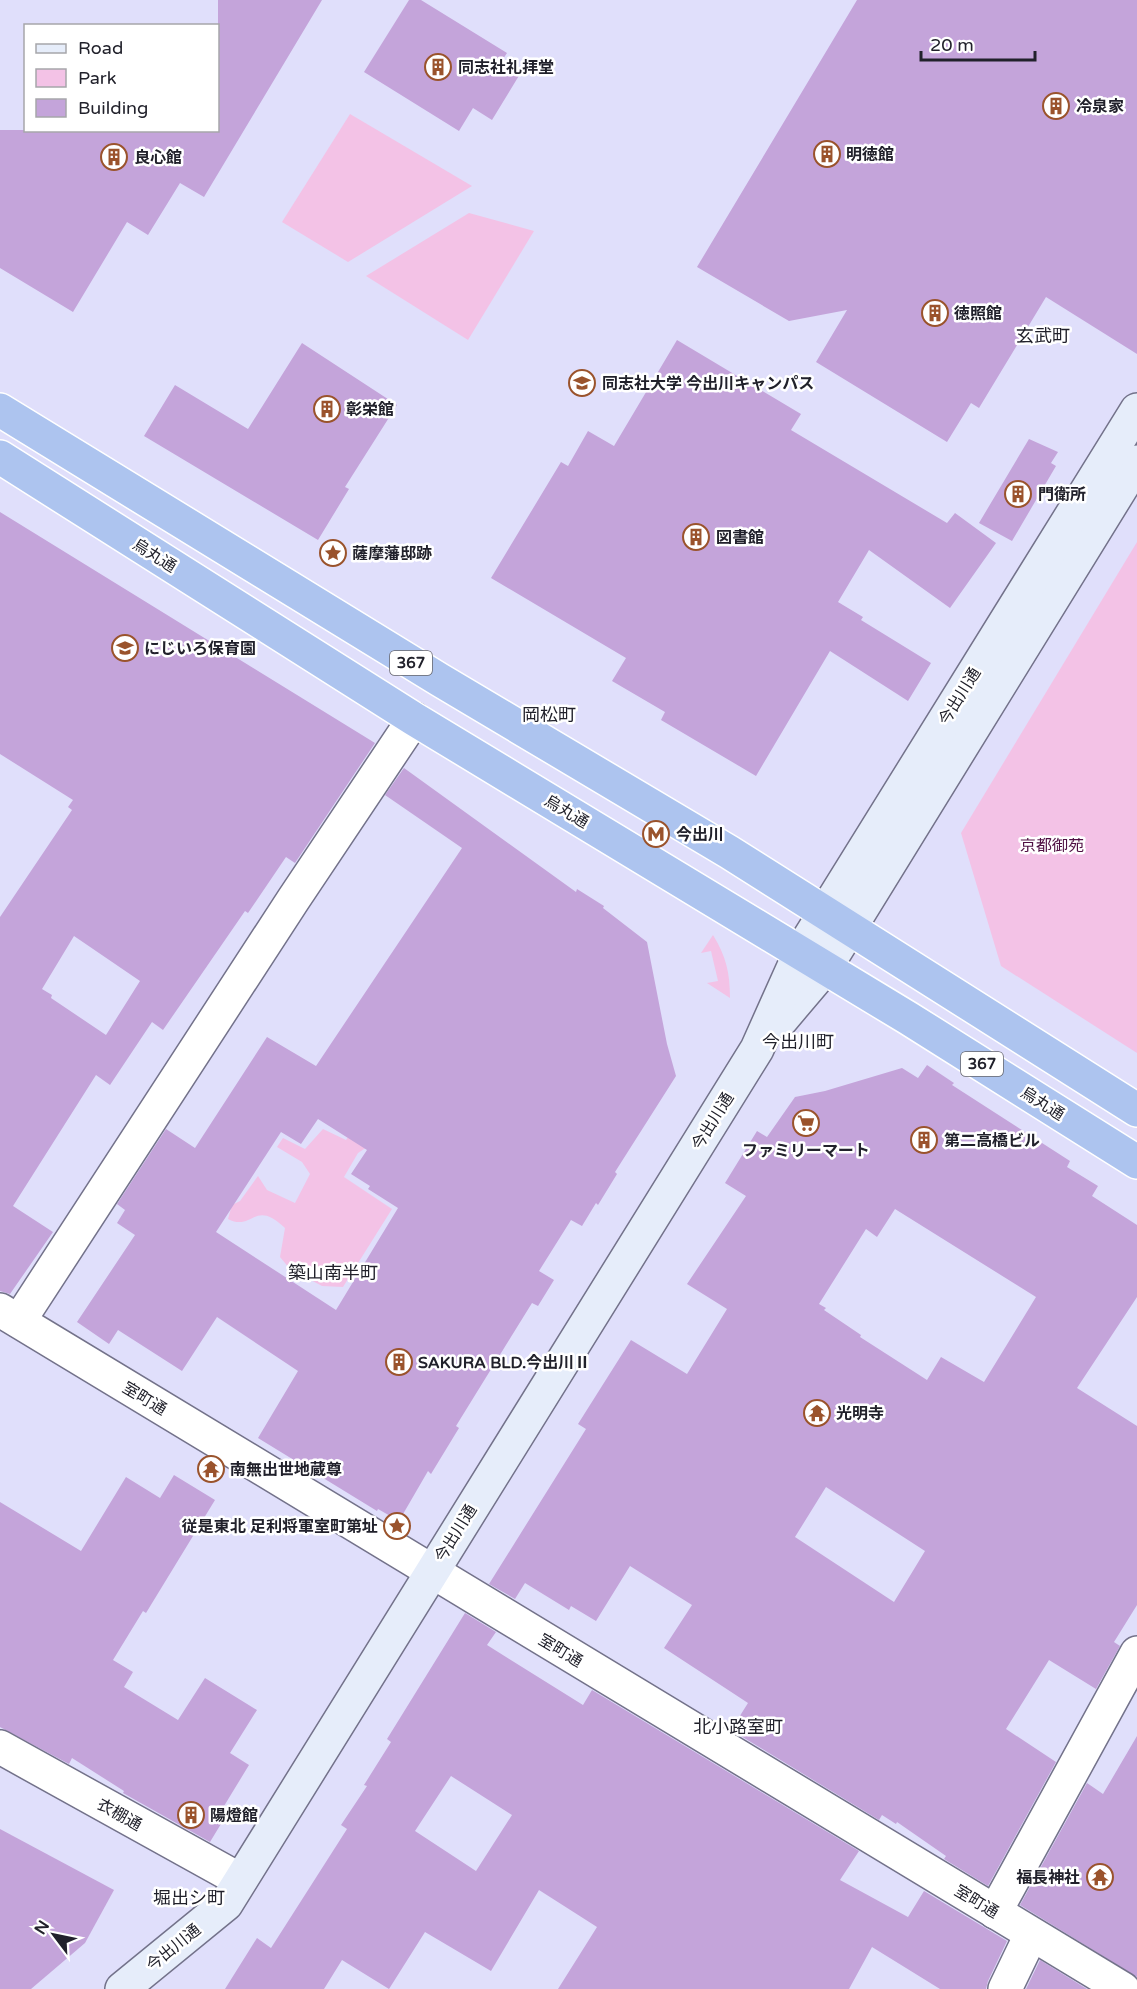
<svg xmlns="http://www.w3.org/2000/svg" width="1137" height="1989" font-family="'Varela Round','Noto Sans JP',sans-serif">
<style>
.green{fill:#f3c2e6}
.building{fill:#c4a4da;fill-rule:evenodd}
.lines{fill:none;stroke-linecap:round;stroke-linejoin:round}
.street-casing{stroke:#73728a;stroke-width:36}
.secondary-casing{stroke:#73728a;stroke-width:36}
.highway-casing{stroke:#fff;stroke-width:36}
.street{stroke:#fff;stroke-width:33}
.secondary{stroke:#e6edfa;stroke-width:33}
.highway{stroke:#adc4ef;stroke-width:33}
.labels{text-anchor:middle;stroke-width:5;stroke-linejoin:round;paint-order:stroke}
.shield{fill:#fff;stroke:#64646b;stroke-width:1.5}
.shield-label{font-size:15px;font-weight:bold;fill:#21212b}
.poi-label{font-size:16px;font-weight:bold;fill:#21212b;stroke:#fff;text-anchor:start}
.street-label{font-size:16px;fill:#21212b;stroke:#fff}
.park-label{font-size:16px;fill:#4e0f43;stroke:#fff}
.neighbourhood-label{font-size:18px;fill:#21212b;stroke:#fff}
</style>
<rect width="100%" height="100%" fill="#e0dffb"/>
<g class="green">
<polygon points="350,114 472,186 348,262 282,222"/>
<polygon points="469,213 534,231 468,340 366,276"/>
<polygon points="1137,542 1137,1053 1001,966 961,833"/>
<path d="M713,935c13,21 17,38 17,63l-23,-15 11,-2 -7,-30 -10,2z"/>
<path d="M369,1107l-2,40 -9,6 -14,24 48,32 -49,78 -21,-1 -32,-17 -10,-12 5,-29c-31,-30 -32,4 -57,-9l4,-14 8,-4 18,-25 9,14 28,13 15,-29 -8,-12 -25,-15 6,-9 22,11 18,-20 23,11z"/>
</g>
<g class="building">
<polygon points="218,0 322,0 204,197 180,183 148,235 127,222 73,312 0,268 0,130 218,130"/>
<polygon points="409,0 421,0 507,53 501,62 520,74 492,120 473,108 459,131 364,72"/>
<polygon points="857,0 1137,0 1137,354 1046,297 979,408 971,403 947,442 816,362 847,310 789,321 697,267"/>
<polygon points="677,340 801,414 791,430 947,523 955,513 996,543 950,608 869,550 838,602 863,617 861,620 931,663 908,701 830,651 756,776 661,720 665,712 612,681 626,658 491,578 561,462 568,466 588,431 614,446"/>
<polygon points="302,343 397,405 345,487 349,489 318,540 144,436 175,385 248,429"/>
<polygon points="1029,439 1058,452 1051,463 1056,466 1012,541 979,523"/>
<path d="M0,512l375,231 -80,120 -9,-6 -38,56 -3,-2 -82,119 -11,-8 -42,63 -14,-10 -83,131 40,26 -43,62 -10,-3v-374l72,-107 -4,-3 5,-7 -73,-46zM74,936l66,45 -34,54 -55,-37 1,-3 -10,-6z"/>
<path d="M404,768l172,124 1,-3 27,17 -1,2 44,34 20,102 9,32 -61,96 2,2 -19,31 -2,-2 -14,23 -11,-6 -32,51 15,9 -16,26 -6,-3 -76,123 3,2 -28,46 -3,-3 -29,50 -21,-12 -1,2 -119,-73 40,-67 -81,-54 -35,54 -64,-41 -9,14 -32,-22 58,-87 -18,-12 8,-13 -8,-6 49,-75 29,19 72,-111 49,29 146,-218 -77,-53zM318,1119l49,31 -16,24 19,12 -2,3 30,19 -62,102 -120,-78 65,-100 20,12z"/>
<path d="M927,1065l27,18 -2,2 118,76 -3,6 31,19 -6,10 45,29v72l-60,91 60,38v179l-23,37 6,4 -24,43 -47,-29 -43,69 50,33 -68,124 -44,-27 2,-3 -49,-34 -1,2 -14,-9 -3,5 -148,-90 17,-27 -84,-55 28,-43 -62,-39 -34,55 -25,-15 -2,4 -44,-27 -10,16 -26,-15 97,-155 -8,-5 53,-84 56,34 40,-65 -40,-25 59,-88 -21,-13 32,-52 10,6 28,-40 30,-6 77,-23 16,10zM895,1209l141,88 -52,85 -43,-25 -14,23 -67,-43 1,-2 -37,-25 2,-2 -7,-4 47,-75 11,8zM826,1487l99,64 -31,51 -99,-65z"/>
<polygon points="174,1475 215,1500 146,1613 143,1611 113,1660 133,1672 124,1687 178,1720 205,1678 257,1710 230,1753 249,1765 221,1811 227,1814 210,1842 123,1793 124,1791 72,1758 69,1764 0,1727 0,1502 81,1551 126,1477 160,1498"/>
<path d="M465,1613l31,19 -9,13 96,60 9,-15 267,161 -19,29 68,37 16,-26 83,50 -19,40 -2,8h-46l-68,-42 -23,42h-291l39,-62 -58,-37 -48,81 -66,-39 -36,57 -47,-29 -18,29h-99l32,-51 14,10 76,-119 -6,-4 26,-39 -3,-1 27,-43 -4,-3zM451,1776l61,39 -36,56 -61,-40z"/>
<polygon points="1137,1736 1137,1977 1020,1905 1087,1783 1103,1794"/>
<polygon points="0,1829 114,1890 85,1943 31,1989 0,1989"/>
<polygon points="1040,1960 1087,1989 1026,1989"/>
</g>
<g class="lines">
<defs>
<g id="street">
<polyline points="0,1310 1123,1989"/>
<polyline points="19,1321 293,900 414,719"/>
<polyline points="0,1747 240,1880"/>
<polyline points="995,1912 1137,1653"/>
<polyline points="1005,1989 1031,1935"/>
</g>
<g id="secondary">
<polyline points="781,1020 825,968 1137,462"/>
<polyline points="122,1989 226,1904 757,1049 800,953 1137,410"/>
</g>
<g id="highway">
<polyline points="0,410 440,680 729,852 1137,1110"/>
<polyline points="0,457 414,719 908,1018 1137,1162"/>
</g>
</defs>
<use href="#street" class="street-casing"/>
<use href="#secondary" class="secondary-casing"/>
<use href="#highway" class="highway-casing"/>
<use href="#street" class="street"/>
<use href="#secondary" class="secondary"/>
<use href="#highway" class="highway"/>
</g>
<defs>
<symbol id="building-ring" viewBox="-11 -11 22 22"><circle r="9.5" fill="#fff" stroke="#9a532c" stroke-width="1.5"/><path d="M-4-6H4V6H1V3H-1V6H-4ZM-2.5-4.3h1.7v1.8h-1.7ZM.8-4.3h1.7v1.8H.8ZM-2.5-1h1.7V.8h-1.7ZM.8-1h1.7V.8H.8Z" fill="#9a532c"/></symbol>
<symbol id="university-ring" viewBox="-11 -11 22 22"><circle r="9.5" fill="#fff" stroke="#9a532c" stroke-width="1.5"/><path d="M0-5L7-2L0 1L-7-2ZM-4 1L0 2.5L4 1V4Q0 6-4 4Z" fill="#9a532c"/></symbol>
<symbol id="sight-ring" viewBox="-11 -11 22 22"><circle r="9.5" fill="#fff" stroke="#9a532c" stroke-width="1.5"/><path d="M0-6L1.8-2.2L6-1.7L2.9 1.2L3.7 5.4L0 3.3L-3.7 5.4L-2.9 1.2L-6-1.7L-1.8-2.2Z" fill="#9a532c"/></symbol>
<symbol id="school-ring" viewBox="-11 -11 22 22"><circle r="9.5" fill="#fff" stroke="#9a532c" stroke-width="1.5"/><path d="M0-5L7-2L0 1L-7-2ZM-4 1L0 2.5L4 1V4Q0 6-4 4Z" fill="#9a532c"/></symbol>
<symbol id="metro-ring" viewBox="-11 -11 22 22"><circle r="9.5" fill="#fff" stroke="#9a532c" stroke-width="1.5"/><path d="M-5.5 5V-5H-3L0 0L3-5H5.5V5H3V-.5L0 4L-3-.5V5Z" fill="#9a532c"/></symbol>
<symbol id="supermarket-ring" viewBox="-11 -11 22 22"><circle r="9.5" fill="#fff" stroke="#9a532c" stroke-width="1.5"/><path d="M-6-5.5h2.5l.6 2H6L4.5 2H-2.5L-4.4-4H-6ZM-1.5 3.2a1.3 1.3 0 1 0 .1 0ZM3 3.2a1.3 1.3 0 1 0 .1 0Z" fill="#9a532c"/></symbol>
<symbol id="temple-ring" viewBox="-11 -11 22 22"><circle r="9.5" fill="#fff" stroke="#9a532c" stroke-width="1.5"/><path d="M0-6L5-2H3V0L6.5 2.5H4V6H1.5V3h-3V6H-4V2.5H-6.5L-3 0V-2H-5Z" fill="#9a532c"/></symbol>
</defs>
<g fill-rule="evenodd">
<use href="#building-ring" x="423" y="52" width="30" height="30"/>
<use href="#building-ring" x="1041" y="91" width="30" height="30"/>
<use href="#building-ring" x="812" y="139" width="30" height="30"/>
<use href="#building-ring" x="99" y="142" width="30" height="30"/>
<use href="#building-ring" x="920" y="298" width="30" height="30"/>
<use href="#university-ring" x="567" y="368" width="30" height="30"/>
<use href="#building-ring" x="312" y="394" width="30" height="30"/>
<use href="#building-ring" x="1003" y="479" width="30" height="30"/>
<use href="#building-ring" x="681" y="522" width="30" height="30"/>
<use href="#sight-ring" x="318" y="538" width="30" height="30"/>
<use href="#school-ring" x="110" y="633" width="30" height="30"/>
<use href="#metro-ring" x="641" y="819" width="30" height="30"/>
<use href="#supermarket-ring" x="791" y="1108" width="30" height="30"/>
<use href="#building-ring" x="909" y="1125" width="30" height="30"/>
<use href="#building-ring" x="384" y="1347" width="30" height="30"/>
<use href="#temple-ring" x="802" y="1398" width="30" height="30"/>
<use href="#temple-ring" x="196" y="1454" width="30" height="30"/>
<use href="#sight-ring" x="382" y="1511" width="30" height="30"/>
<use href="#building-ring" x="176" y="1800" width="30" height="30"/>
<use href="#temple-ring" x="1085" y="1862" width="30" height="30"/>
</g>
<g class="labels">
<g class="shield">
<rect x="390" y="651" width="42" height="24" rx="4.5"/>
<rect x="961" y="1052" width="42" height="24" rx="4.5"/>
</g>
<g class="shield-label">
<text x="411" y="668">367</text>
<text x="982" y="1069">367</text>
</g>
<g class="poi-label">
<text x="458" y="73">同志社礼拝堂</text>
<text x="1076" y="112">冷泉家</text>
<text x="846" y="160">明徳館</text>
<text x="134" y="163">良心館</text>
<text x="954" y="319">徳照館</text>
<text x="602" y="389">同志社大学 今出川キャンパス</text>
<text x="346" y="415">彰栄館</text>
<text x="1038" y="500">門衛所</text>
<text x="716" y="543">図書館</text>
<text x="352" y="559">薩摩藩邸跡</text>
<text x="144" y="654">にじいろ保育園</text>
<text x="676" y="840">今出川</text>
<text x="944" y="1146">第二高橋ビル</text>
<text x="806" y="1156" text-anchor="middle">ファミリーマート</text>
<text x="418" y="1368">SAKURA BLD.今出川Ⅱ</text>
<text x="836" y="1419">光明寺</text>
<text x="230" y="1475">南無出世地蔵尊</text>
<text x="378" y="1532" text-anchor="end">従是東北 足利将軍室町第址</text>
<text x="210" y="1821">陽燈館</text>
<text x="1080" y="1883" text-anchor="end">福長神社</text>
</g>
<g class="street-label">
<text transform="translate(155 555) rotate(32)" y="6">烏丸通</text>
<text transform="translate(959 696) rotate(-58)" y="6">今出川通</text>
<text transform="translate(567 811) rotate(31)" y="6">烏丸通</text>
<text transform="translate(1043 1103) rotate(32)" y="6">烏丸通</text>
<text transform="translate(712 1121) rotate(-58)" y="6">今出川通</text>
<text transform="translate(145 1398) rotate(31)" y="6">室町通</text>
<text transform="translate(455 1533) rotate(-58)" y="6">今出川通</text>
<text transform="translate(561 1650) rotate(31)" y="6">室町通</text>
<text transform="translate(120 1814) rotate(29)" y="6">衣棚通</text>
<text transform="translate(977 1901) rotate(31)" y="6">室町通</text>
<text transform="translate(173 1947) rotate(-39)" y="6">今出川通</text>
</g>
<g class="park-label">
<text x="1052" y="851">京都御苑</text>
</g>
<g class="neighbourhood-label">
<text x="1043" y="342">玄武町</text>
<text x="549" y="721">岡松町</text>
<text x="798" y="1048">今出川町</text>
<text x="333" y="1279">築山南半町</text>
<text x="738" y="1733">北小路室町</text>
<text x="189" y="1904">堀出シ町</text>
</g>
</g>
<rect x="24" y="24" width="195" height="108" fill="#ffffff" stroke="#a6a6aa" stroke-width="1.5"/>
<rect x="36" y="44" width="30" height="9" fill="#e6edfa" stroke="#a6a6aa" stroke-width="1.5"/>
<text x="78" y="54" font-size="18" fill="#21212b">Road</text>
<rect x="36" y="69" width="30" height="18" fill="#f3c2e6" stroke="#a6a6aa" stroke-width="1.5"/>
<text x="78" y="84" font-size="18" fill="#21212b">Park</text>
<rect x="36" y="99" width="30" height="18" fill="#c4a4da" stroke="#a6a6aa" stroke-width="1.5"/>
<text x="78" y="114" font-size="18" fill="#21212b">Building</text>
<g transform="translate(54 1935) rotate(302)" stroke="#ffffff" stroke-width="4.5" paint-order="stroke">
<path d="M0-4.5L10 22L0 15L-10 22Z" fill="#21212b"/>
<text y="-9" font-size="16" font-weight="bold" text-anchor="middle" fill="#21212b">N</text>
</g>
<path d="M921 51v9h114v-9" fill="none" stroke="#21212b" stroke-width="3"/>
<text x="930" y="51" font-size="18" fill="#21212b" stroke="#ffffff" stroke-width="4.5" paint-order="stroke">20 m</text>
</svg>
